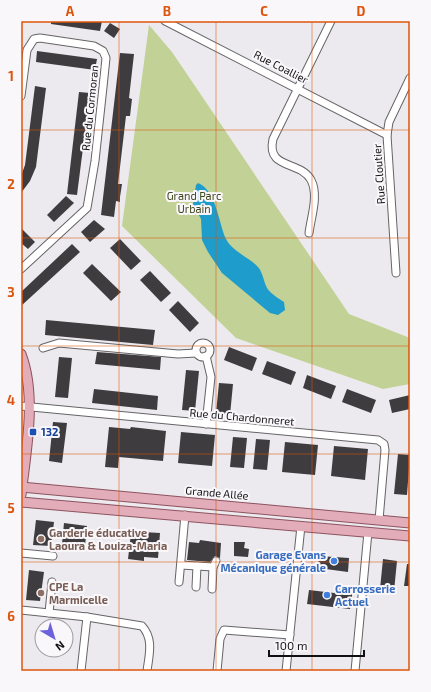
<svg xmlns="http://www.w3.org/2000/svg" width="431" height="692" font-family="'Exo 2',sans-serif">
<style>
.green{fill:#c2d196}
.water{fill:#1e9ccb}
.building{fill:#3e3c3f}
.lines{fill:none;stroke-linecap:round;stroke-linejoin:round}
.minor-casing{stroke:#656467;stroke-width:9}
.major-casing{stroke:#8c5360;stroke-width:11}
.minor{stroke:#fff;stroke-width:7}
.major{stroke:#e2adb9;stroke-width:9}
.grid{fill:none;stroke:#dd550c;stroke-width:1;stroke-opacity:0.55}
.transit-dot{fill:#1a4fb4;stroke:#faf7fb;stroke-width:1.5}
.education-dot{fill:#8d6e63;stroke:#faf7fb;stroke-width:1.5}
.shop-dot{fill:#3f7fe0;stroke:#faf7fb;stroke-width:1.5}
.labels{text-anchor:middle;stroke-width:4;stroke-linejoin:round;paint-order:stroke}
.street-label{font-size:11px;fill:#101011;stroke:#faf7fb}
.park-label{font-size:11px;fill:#3c451d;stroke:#faf7fb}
.transit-label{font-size:11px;font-weight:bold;fill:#164399;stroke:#faf7fb;text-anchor:start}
.education-label{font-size:11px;font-weight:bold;fill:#785e54;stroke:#faf7fb;text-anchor:start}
.shop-label{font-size:11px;font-weight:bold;fill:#366cbe;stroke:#faf7fb;text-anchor:end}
.neatline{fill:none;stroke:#dd550c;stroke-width:1.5}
.grid-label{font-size:13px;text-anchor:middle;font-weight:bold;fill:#dd550c}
</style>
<rect width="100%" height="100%" fill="#eceaee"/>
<polygon class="green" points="149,25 172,52 349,314 410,338 410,384 383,389 236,338 122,226"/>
<path class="water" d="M198,183c17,6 21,39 27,54 6,14 22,19 32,29 6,6 6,14 10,22 4,6 11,10 17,14l1,8 -7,5 -8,-2 -48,-40 -14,-21 -6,-12 -1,-21 -8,-15 3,-19z"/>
<g class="building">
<polygon points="51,21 102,21 100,31 51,24"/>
<polygon points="110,23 120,29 114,38 104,31"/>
<polygon points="37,51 97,59 95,70 36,62"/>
<polygon points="120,53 134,54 129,98 132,99 130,116 126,116 118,184 122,184 120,197 120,202 116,201 114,217 101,215"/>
<polygon points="35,86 46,88 38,151 36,167 30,181 21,193 21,176 25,165"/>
<polygon points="79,92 90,93 77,195 67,194"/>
<polygon points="66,196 74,203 54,222 47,215"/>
<polygon points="94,220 105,229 90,242 81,232"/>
<polygon points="21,228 35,242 28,249 21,243"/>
<polygon points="120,239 141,261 131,270 110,248"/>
<polygon points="72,244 80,252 21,306 21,292"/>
<polygon points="92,264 121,292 111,301 83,273"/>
<polygon points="150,271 171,293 161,302 140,280"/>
<polygon points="178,301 199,323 190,332 169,310"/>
<polygon points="46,320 155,330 153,345 45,335"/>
<polygon points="229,347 257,358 252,371 224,360"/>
<polygon points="97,352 161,357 160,370 95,364"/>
<polygon points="59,357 72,358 68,398 55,397"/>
<polygon points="267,361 296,372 291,385 262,374"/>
<polygon points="186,370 199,371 195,411 182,410"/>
<polygon points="307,375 336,386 331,399 303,388"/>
<polygon points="219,383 233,384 230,415 216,413"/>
<polygon points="94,389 158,396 157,410 92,403"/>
<polygon points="347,389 376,400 371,413 342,402"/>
<polygon points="410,395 410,409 392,413 389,400"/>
<polygon points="53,422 67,423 62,463 49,461"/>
<polygon points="109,427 130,429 131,427 166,431 163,461 119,457 118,468 105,467"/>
<polygon points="181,432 215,435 212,466 178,463"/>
<polygon points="233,437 247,438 244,468 230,467"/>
<polygon points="256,439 270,440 267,470 253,469"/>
<polygon points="285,442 318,445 315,475 282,472"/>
<polygon points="334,446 368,449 365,480 331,476"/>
<polygon points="398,454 410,455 407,495 394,494"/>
<polygon points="36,520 54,522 51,546 33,545"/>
<polygon points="64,523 87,526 85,546 62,544"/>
<polygon points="143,532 160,533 158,558 144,557 144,561 128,559 131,533 143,534"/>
<polygon points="200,540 221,543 220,558 215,556 210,562 187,560 189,542 199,543"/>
<polygon points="234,542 245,542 244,548 249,549 248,557 234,556"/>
<polygon points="319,556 349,558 348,572 318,568"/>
<polygon points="383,559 397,561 394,591 380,589"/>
<polygon points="407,564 410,564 410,586 404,586"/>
<polygon points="29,570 44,572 40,601 26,600"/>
<polygon points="335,588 353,589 350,609 307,604 309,590 334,593"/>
</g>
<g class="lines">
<defs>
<g id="minor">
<polyline points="165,21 387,135"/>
<polyline points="21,96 27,50 34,39 40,38 94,46 103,51 106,58 103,87 95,161 87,208 21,269"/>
<path d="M309,233c2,-16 10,-38 2,-53 -11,-20 -45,-10 -38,-41l58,-118"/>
<polyline points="396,273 387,135 389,122 410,78"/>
<circle cx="203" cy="350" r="7"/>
<polyline points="43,348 59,343 178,354 196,353"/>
<polyline points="206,356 211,377 206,424"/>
<polyline points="21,406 378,440 384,444 385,450 379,520"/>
<polyline points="21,553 53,556"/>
<polyline points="181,565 213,567 216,561"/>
<polyline points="179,582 185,515"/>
<polyline points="196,587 197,566"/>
<polyline points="212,589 213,567"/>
<path d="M21,610l66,7 55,9c12,13 7,29 5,45"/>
<polyline points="49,613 52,582"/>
<polyline points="81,671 87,617"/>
<polyline points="217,671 220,639 224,630 290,635"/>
<polyline points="286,671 301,526"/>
<polyline points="355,671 368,532"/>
</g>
<g id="major">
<path d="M21,354c16,42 5,97 0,141"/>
<polyline points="21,487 410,523"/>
<polyline points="21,502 410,536"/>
</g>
</defs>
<use href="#minor" class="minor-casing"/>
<use href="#major" class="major-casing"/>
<use href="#minor" class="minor"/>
<use href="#major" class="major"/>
</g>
<path class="grid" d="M119,21v650M216,21v650M312,21v650M21,130h389M21,238h389M21,346h389M21,454h389M21,562h389"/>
<rect class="transit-dot" x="29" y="428" width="8" height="8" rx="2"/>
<g class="education-dot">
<circle cx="41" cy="539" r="4"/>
<circle cx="41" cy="593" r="4"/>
</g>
<g class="shop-dot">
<circle cx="334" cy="561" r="4"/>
<circle cx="327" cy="595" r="4"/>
</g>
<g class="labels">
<g class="street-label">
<text transform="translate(281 67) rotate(27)" y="4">Rue Coallier</text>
<text transform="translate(90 108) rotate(-84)" y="4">Rue du Cormoran</text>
<text transform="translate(379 174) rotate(-94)" y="4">Rue Cloutier</text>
<text transform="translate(242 417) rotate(5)" y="4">Rue du Chardonneret</text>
<text transform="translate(217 493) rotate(5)" y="4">Grande Allée</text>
</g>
<g class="park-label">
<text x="194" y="200">Grand Parc<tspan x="194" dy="13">Urbain</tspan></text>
</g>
<g class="transit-label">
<text x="41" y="436">132</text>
</g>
<g class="education-label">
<text x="49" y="537">Garderie éducative<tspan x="49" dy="13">Laoura &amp; Louiza-Maria</tspan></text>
<text x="49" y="591">CPE La<tspan x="49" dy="13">Marmicelle</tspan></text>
</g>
<g class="shop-label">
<text x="326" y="559">Garage Evans<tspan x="326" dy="13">Mécanique générale</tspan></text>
<text x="335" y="593" text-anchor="start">Carrosserie<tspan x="335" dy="13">Actuel</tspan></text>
</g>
</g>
<rect width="431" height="692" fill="none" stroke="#faf7fb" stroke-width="44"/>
<g transform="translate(54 638) rotate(142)"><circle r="19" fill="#faf7fb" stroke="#9c9b9d"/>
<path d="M0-3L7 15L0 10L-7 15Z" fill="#6e62dc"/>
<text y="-6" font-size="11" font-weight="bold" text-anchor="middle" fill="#101011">N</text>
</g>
<path d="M269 650v6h95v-6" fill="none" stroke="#101011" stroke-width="2"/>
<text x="275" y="650" font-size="12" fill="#101011" stroke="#faf7fb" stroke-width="3" paint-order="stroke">100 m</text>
<rect x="22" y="22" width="387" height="648" class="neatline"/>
<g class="grid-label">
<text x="70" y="16">A</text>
<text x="167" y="16">B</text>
<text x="264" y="16">C</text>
<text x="361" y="16">D</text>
<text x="11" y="81">1</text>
<text x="11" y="189">2</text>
<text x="11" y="297">3</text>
<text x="11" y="405">4</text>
<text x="11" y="513">5</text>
<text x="11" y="621">6</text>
</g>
</svg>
